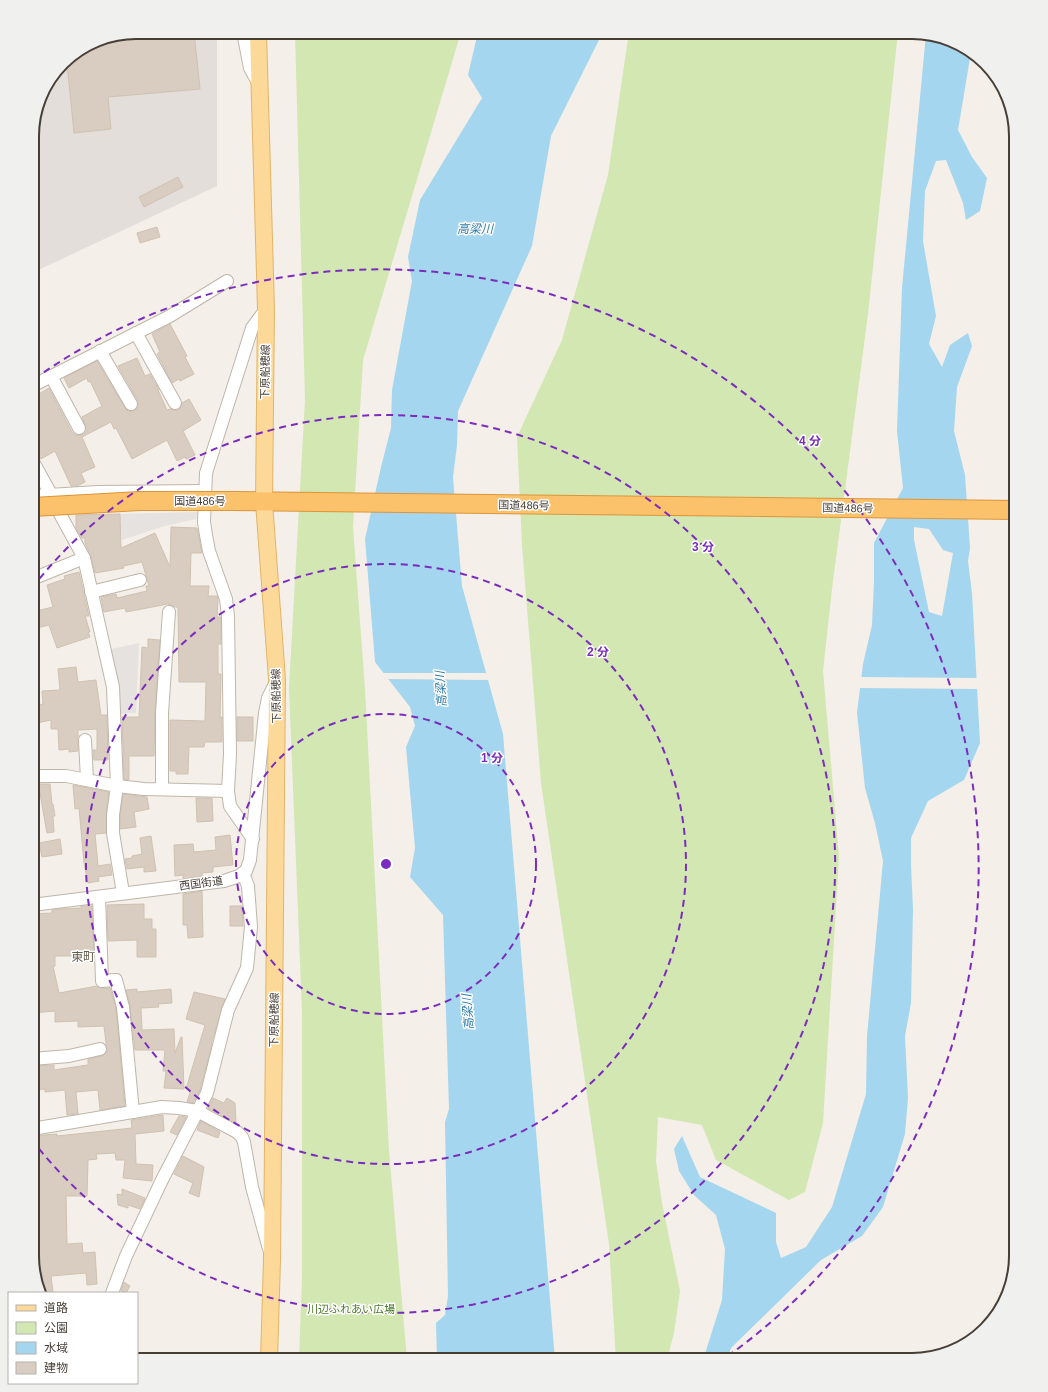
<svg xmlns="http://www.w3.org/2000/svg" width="1048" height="1392" font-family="Arial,'Noto Sans JP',sans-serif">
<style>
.industrial{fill:#e3ded9}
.green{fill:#d2e7b1}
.parking{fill:#e5e2e0}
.water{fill:#a5d6ef;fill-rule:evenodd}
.pier{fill:#f4efe8}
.building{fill:#d8cdc0;stroke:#d0c2b1}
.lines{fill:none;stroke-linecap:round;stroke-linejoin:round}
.minor-casing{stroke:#bfb6aa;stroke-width:14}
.major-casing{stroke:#e2b568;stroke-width:18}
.highway-casing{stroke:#db953b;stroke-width:20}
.minor{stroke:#fff;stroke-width:12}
.major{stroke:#fcd998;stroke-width:16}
.highway{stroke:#fbc26b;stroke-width:18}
.highway-bridge-casing{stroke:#db953b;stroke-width:20;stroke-linecap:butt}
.highway-bridge{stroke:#fbc26b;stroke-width:18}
.ring{fill:none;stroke:#7b2cbf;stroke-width:2;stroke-dasharray:7 5}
.labels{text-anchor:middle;stroke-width:3;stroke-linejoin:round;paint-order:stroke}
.street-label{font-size:11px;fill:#473f37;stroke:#fff}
.park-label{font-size:11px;fill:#4d782a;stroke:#fff}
.water-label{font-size:12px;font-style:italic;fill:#2f7da9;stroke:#fff}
.neighbourhood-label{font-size:12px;fill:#695d4e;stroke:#fff}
.rim{fill:none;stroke:#473f37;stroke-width:2}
.centre{fill:#7b2cbf;stroke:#fff;stroke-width:2}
.ring-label{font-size:12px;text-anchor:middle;font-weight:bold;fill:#7b2cbf;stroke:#fff;stroke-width:3;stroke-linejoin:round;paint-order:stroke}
</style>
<rect width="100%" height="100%" fill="#f4efe8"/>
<polygon class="industrial" points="136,32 217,32 217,186 32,273 32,129 43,90 67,58 96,40"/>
<g class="green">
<polygon points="295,32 461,32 363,360 353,527 365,689 389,1151 407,1360 299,1360 302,1278 302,1011 289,688 305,400"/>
<polygon points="629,32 898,32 868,314 832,589 823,671 839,857 823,1123 805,1192 789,1200 716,1160 702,1125 658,1117 656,1161 662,1203 680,1291 674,1333 667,1360 616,1360 609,1244 541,783 522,545 517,437 562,340 608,175"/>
</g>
<g class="parking">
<polygon points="197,512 196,519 161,527 122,540 120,514"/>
<polygon points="139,643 136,713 116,714 107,650"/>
</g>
<g class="water">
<polygon points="478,32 603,32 551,136 532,246 458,411 457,445 453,477 462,586 503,734 555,1360 437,1360 436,1323 445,1315 448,1296 445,1122 449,1109 443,915 410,877 415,848 406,747 415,726 410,707 375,662 365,539 381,467 391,428 392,390 412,281 408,257 420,200 482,98 468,75"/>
<path d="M926,34l38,12 7,6 -13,78 14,27 15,21 -7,33 -14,9 -3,-17 -17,-43 -10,1 -11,30 -2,50 13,75 -7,28 13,23 8,-22 18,-12 4,13 -15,41 -3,44 11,44 5,73 -2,13 4,32 8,150 -16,37 -36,21 -17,37v27l2,44 -2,94 -6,33 3,62 -3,36 -22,73 -21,29 -41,24 -90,88 -4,12h-24l19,-60 3,-51 -9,-34 -22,-20 -15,-24 -5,-22 8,-13 18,41 76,36v29l5,16 25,-11 26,-40 34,-113 1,-58 16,-175 -8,-38 -10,-35 -8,-75 6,-49 9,-39 2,-44v-38l29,-55 -6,-57 5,-143zM914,527l15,2 14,21 10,3 -11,63 -13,-4 -15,-72z"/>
</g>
<g class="pier">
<polygon points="381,673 489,673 490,680 386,679"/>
<polygon points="860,677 978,678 979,689 858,688"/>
</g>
<g class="building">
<polygon points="136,32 194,32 200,89 108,97 111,129 74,133 67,63 76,62 76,53 96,40"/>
<polygon points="178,177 183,187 144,207 139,197"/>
<polygon points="157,227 160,237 140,243 137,233"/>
<polygon points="170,324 187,356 185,357 194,374 180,381 179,379 172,383 157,354 160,352 152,334"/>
<polygon points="137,358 145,376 150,374 159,390 158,390 167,410 170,409 174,410 178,410 181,407 182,403 189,399 201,420 183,431 195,455 186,459 185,457 177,461 167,440 132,459 116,428 114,429 111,422 82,437 95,467 81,473 85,482 77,486 71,486 55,451 41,459 32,444 32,398 49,388 72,432 75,435 82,435 86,432 86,428 82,417 102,406 90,381 88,382 87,378 69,388 64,378 97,361 125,408 128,411 134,411 138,407 138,401 118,366"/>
<polygon points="120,514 121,548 155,533 170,567 171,527 197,528 202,553 191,553 190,586 209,586 208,596 217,596 218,599 217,617 221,617 221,644 218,644 218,674 221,674 220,717 222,717 222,742 205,742 204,747 189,747 188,774 176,774 176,771 170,771 170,720 205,721 206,682 179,682 178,607 175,607 168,604 126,612 125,608 104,612 101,597 116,594 117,598 147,591 146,586 149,586 142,562 123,566 124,568 95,573 91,556 85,543 85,538 82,538 76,528 76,515"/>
<polygon points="79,572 89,616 85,616 90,632 88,632 90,637 57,648 49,625 33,629 32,612 53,607 47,585 65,579 64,576"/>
<polygon points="148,639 160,640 155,712 154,756 129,756 129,780 124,779 122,717 139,717 142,647 148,648"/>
<polygon points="76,667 78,682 96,680 101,715 107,715 108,760 94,760 93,750 97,750 97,729 78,730 78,751 69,752 69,749 59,750 58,729 51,729 51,720 32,724 32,706 43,704 42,691 60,690 58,669"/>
<rect x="237" y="717" width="16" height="24"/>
<polygon points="32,784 50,784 52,804 53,804 55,816 53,816 54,832 47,833 39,788 32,788"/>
<polygon points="73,785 109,792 106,814 106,833 95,834 98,866 110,864 112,875 98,877 99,881 88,883 84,863 79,808 75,809"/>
<polygon points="123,794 147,797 149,809 134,812 136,827 120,829 120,816"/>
<polygon points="196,798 212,798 213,821 197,822"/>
<polygon points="230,835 233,865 213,867 213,872 202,873 202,876 183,879 183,875 175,876 174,845 193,844 194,852 216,850 215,837"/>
<polygon points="151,836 156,871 144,872 144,867 127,869 125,859 132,858 132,856 142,854 140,838"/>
<polygon points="60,839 62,854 42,857 39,843"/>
<polygon points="202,891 203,937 188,938 187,925 183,925 183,894"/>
<polygon points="144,904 144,919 152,919 152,929 156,929 156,957 137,957 137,940 108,941 107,905"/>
<polygon points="81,906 92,906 94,956 55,956 55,966 53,966 59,993 97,986 102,988 110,988 116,1008 125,1106 100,1110 98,1090 76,1092 78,1114 67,1115 65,1090 45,1092 45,1089 34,1090 32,1066 54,1065 54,1070 88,1065 88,1059 102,1056 107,1052 104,1026 78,1027 78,1021 55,1022 55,1011 32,1013 32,914 52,913 52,910 59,909 81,908"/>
<polygon points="230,906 242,906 243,926 230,926"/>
<polygon points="137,989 137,992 171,989 172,1003 158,1004 159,1007 141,1008 142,1030 174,1029 175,1053 181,1037 182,1037 184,1089 164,1088 166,1071 163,1071 165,1050 135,1050 130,1006 126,990"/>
<polygon points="194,992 225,999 211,1044 212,1044 200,1090 193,1103 187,1102 191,1090 186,1089 205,1025 186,1019"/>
<polygon points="213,1098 224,1103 227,1098 235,1103 236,1123 208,1108"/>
<polygon points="163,1115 164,1131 135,1134 136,1164 153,1165 152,1181 123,1178 125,1160 116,1160 115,1153 96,1154 97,1159 88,1160 87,1196 66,1196 67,1244 82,1243 83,1253 95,1252 97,1284 87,1285 86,1273 51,1276 53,1292 43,1293 32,1256 32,1136 57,1134 57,1136 132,1128 131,1120"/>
<polygon points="179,1116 186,1117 177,1135 170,1132"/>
<polygon points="201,1121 220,1132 218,1138 197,1130"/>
<polygon points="183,1156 204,1167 199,1197 189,1193 193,1183 174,1174"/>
<polygon points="122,1189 145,1198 140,1209 128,1205 128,1208 118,1205 117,1194 122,1195"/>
<polygon points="124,1282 130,1286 126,1293 121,1291"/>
</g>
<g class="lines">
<defs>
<g id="minor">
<polyline points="243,32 250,68 259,84"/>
<polyline points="136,333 175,403"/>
<polyline points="100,351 131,404"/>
<polyline points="51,376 79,428"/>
<polyline points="32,386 170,316 227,281"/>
<polyline points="32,460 53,498"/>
<polyline points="32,496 98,492 205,491"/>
<polyline points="60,514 84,558 113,687 117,786 113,815 113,833 123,893"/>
<polyline points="32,579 84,558"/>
<polyline points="91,592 140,580"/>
<polyline points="85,740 87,780"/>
<polyline points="32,776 66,776 117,786 144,789 228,791"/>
<polyline points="162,789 162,713 169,612"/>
<polyline points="253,839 230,806 228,791 230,754 228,616 226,599 209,551 206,535 204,522 206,473 252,328 266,309"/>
<polyline points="99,897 102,981 116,980 123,1007 133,1112"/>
<polyline points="32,905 224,881 239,876 246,871 250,860 265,713 268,698 276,682"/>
<polyline points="32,1059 69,1056 100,1049"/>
<polyline points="32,1129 162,1107 179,1108 197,1111 237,1132 242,1137 244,1142 252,1187 269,1249"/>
<polyline points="112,1293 126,1256 162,1180 207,1093 228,1010 247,968 251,927 248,886 243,873"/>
</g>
<polyline id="major" points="258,32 266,309 264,502 277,679 272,1260 269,1360"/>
<polyline id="highway" points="234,501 1016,510"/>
</defs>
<use href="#minor" class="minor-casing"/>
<use href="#major" class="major-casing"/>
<use href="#highway" class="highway-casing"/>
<use href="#minor" class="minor"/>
<use href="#major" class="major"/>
<use href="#highway" class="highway"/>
<defs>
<polyline id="highway-bridge" points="32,507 140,501 234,501"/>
</defs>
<use href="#highway-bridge" class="highway-bridge-casing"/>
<use href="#highway-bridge" class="highway-bridge"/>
</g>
<g class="ring">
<circle cx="386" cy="864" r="150"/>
<circle cx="386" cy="864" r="300"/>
<path d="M32 588A449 449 0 1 1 32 1140"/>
<path d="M34 379A599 599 0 1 1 725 1358"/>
</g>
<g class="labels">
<g class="street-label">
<text transform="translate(265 372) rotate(-89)" y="4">下原船穂線</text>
<text x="200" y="505">国道486号</text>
<text transform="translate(524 505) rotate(1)" y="4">国道486号</text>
<text transform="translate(848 508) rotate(1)" y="4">国道486号</text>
<text transform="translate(276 696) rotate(-91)" y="4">下原船穂線</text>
<text transform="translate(201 883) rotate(-8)" y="4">西国街道</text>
<text transform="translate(274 1020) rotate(-89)" y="4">下原船穂線</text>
</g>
<g class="park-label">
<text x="351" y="1313">川辺ふれあい広場</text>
</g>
<g class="water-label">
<text x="475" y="233">高梁川</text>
<text transform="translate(441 689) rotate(-94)" y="4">高梁川</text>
<text transform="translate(468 1012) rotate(-95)" y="4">高梁川</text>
</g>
<g class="neighbourhood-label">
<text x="83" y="961">東町</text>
</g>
</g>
<path d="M0 0H1048V1392H0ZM136 39H912A97 97 0 0 1 1009 136V1256A97 97 0 0 1 912 1353H136A97 97 0 0 1 39 1256V136A97 97 0 0 1 136 39Z" fill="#f0f0ef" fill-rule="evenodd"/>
<path class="rim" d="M136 39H912A97 97 0 0 1 1009 136V1256A97 97 0 0 1 912 1353H136A97 97 0 0 1 39 1256V136A97 97 0 0 1 136 39Z"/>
<circle cx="386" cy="864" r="6" class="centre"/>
<g class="ring-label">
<text x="810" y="445">4 分</text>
<text x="703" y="551">3 分</text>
<text x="598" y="656">2 分</text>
<text x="492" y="762">1 分</text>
</g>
<rect x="8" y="1292" width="130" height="92" fill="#ffffff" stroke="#b5b2af"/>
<rect x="16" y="1305" width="20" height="6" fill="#fcd998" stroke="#b5b2af"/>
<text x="44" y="1312" font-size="12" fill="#473f37">道路</text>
<rect x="16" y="1322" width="20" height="12" fill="#d2e7b1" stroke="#b5b2af"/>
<text x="44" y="1332" font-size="12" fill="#473f37">公園</text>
<rect x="16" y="1342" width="20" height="12" fill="#a5d6ef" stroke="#b5b2af"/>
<text x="44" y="1352" font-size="12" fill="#473f37">水域</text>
<rect x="16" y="1362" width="20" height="12" fill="#d8cdc0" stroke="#b5b2af"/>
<text x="44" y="1372" font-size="12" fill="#473f37">建物</text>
</svg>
